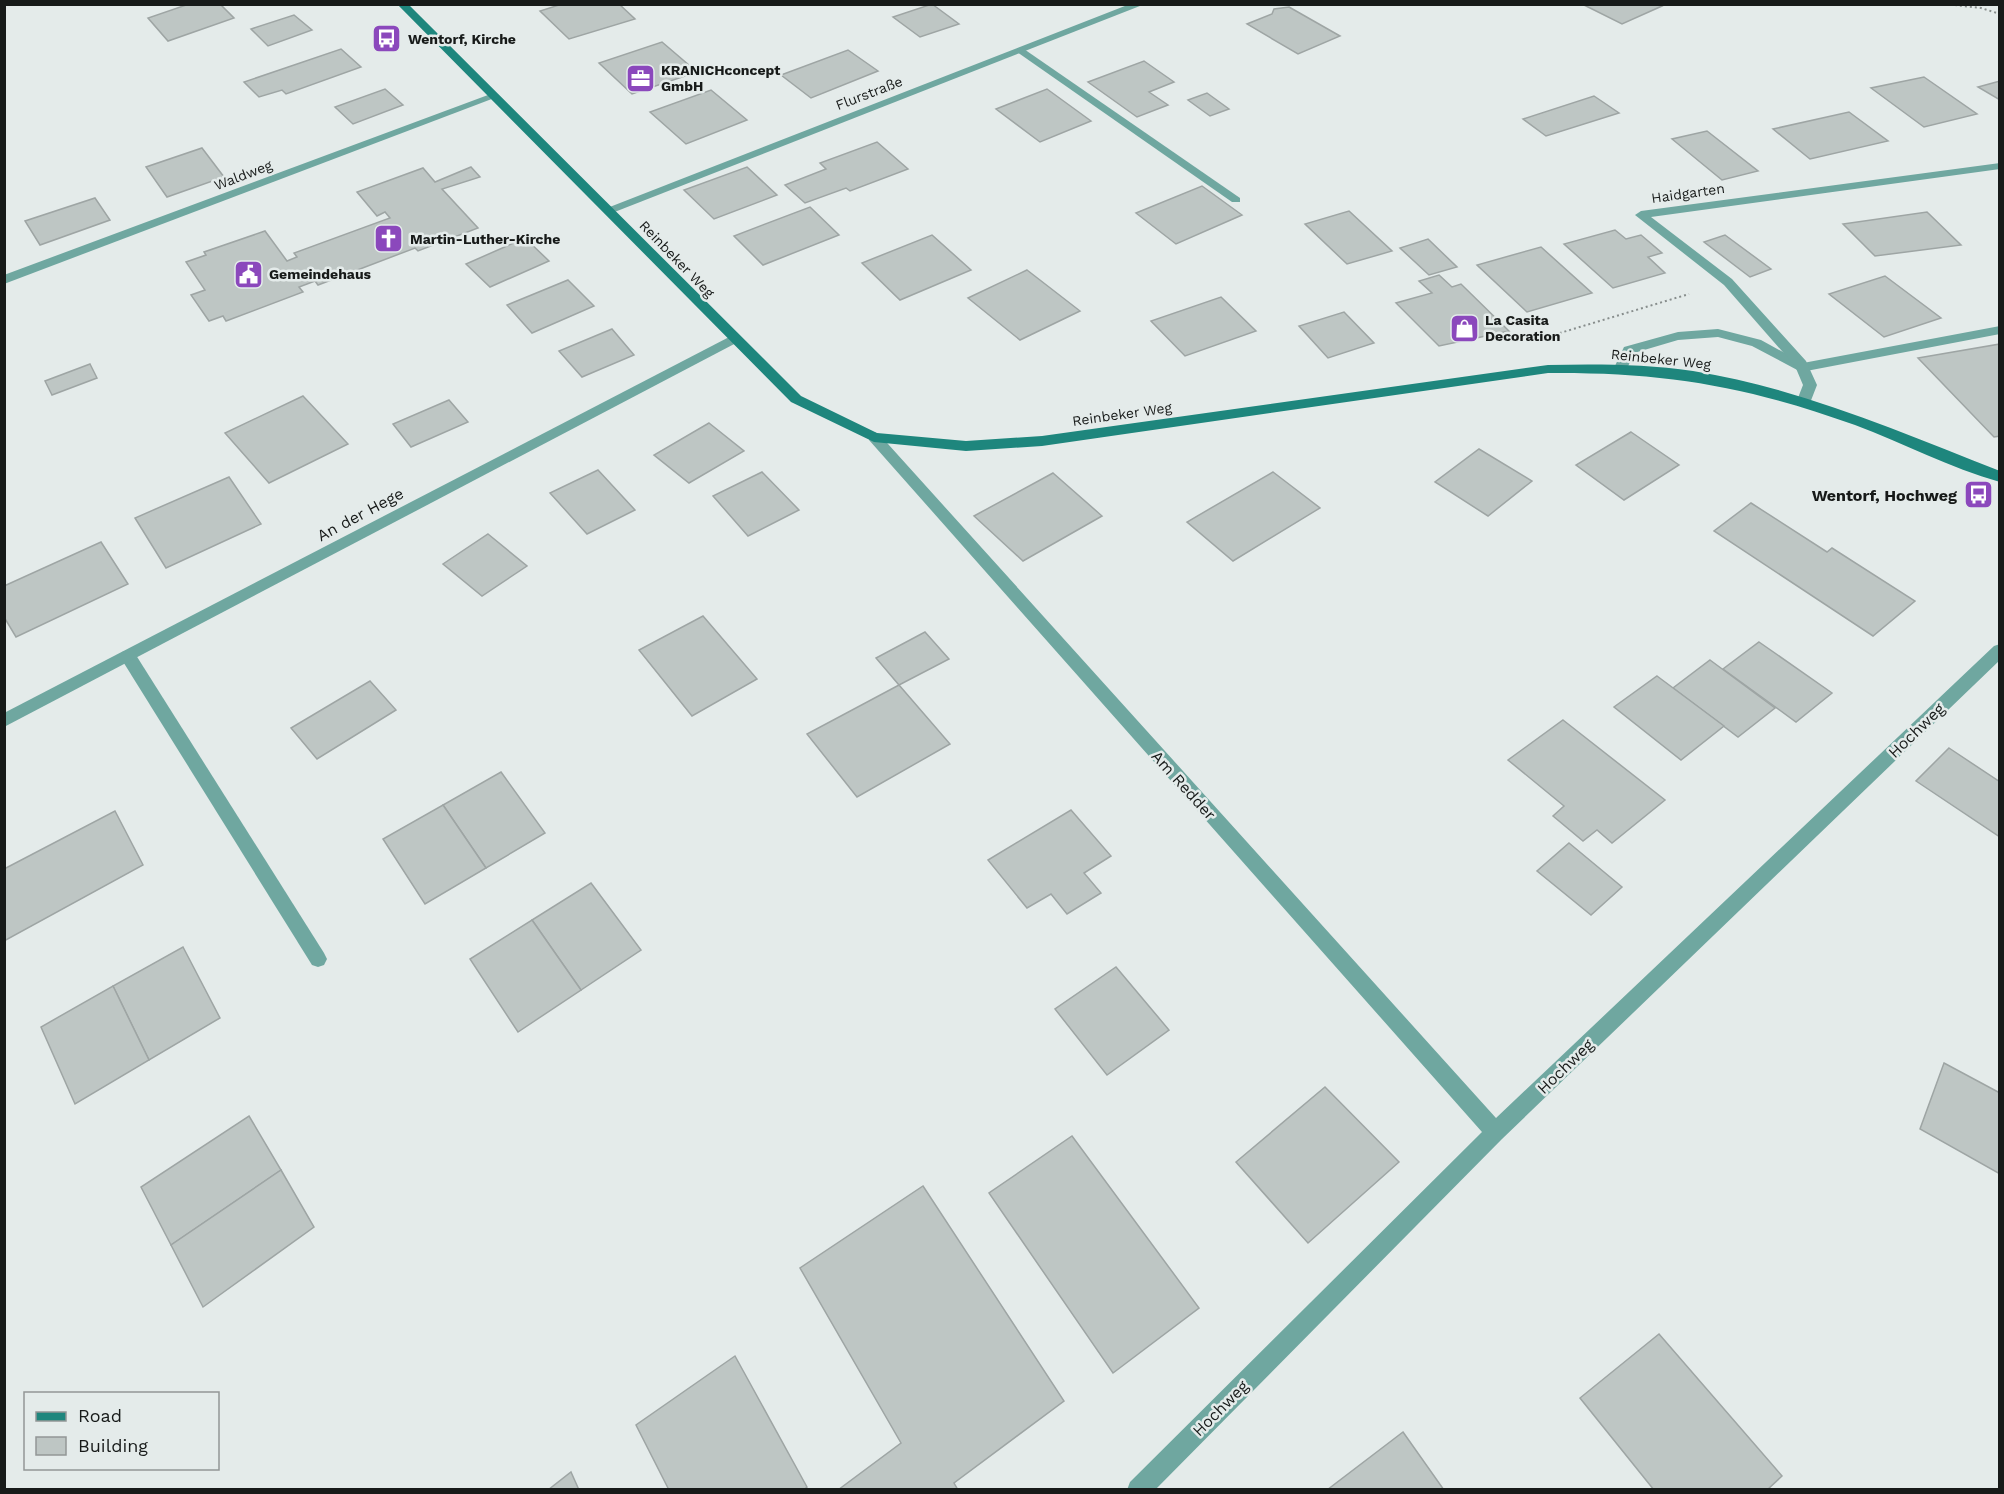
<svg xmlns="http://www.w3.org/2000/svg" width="2004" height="1494" font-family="'Work Sans',sans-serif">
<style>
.building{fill:#bec6c4;stroke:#9ea5a4;stroke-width:1.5}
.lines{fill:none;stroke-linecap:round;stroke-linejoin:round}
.path{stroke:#878d8c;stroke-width:2;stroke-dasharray:2 3;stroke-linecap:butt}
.service{fill:#6fa7a0;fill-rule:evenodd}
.minor{fill:#6fa7a0;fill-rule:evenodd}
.secondary{fill:#1e867d;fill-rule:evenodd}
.labels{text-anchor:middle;stroke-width:5;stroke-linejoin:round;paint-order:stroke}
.far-poi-label{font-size:14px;font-weight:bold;fill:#171a19;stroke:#e4ebea;text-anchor:start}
.far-street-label{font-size:14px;fill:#171a19;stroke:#e4ebea}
.poi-label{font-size:16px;font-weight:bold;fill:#171a19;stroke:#e4ebea;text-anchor:end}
.street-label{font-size:16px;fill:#171a19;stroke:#e4ebea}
</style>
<rect width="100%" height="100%" fill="#e4ebea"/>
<g class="building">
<polygon points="189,4 220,4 234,18 168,41 148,18"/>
<polygon points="562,4 619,4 635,19 569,39 540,11"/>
<polygon points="932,4 959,24 920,37 893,17"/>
<polygon points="1582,4 1659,4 1662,6 1622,24"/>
<polygon points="1289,7 1340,36 1298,54 1247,24 1272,14 1274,9"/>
<polygon points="294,15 312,30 268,46 251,29"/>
<polygon points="662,42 697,72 632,94 599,63"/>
<polygon points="341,49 361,67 286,94 282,90 259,97 244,82"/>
<polygon points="848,50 878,71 811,98 781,75"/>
<polygon points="1144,61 1174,82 1149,92 1168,105 1137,117 1088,82"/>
<polygon points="1924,77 1977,114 1924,127 1871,88"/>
<polygon points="2000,81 2000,100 1978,87"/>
<polygon points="385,89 403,105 353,124 335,107"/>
<polygon points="1047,89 1091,121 1040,142 996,109"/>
<polygon points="711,90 747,120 686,144 650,112"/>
<polygon points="1207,93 1229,109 1210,116 1188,100"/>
<polygon points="1594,96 1619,113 1546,136 1523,119"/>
<polygon points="1849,112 1888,141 1810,159 1773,129"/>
<polygon points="1707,131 1758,171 1722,180 1672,139"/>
<polygon points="877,142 908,169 850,191 846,188 805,203 785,185 826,169 820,163"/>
<polygon points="202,148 224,177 167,197 146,167"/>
<polygon points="471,167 480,177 442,189 478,228 418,251 415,248 318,285 315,281 299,287 303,292 226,321 223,316 209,321 191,295 205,290 186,262 206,255 204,252 265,231 287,261 297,257 294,253 390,218 385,212 377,216 357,192 423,168 435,182"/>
<polygon points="747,167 777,195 714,219 684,190"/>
<polygon points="1202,186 1242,215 1176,244 1136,213"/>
<polygon points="95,198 110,220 40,245 25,221"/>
<polygon points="810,207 839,235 763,265 734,236"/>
<polygon points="1349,211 1392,251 1347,264 1305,224"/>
<polygon points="1927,212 1961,245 1875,256 1843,224"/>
<polygon points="1615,230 1626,239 1641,235 1662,253 1648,257 1665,273 1613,288 1564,244"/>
<polygon points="932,235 971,270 900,300 862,263"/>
<polygon points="1725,235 1771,269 1750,277 1704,242"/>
<polygon points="525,238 549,261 490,287 466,264"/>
<polygon points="1428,239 1457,267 1429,275 1400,248"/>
<polygon points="1541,247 1592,293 1527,312 1477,265"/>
<polygon points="1027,270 1080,311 1020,340 968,298"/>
<polygon points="1439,275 1452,287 1461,284 1509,331 1439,346 1396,303 1432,293 1419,281"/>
<polygon points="1885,276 1941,318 1884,337 1829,294"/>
<polygon points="568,280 594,306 532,333 507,305"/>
<polygon points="1221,297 1256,331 1185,356 1151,321"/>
<polygon points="1344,312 1374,343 1328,358 1299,326"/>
<polygon points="612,329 634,355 582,377 559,351"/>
<polygon points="2000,344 2000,436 1994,437 1918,358"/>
<polygon points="90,364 97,378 52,395 45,381"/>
<polygon points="303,396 348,444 269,483 225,433"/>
<polygon points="449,400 468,422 411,447 393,424"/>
<polygon points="709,423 744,451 689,483 654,455"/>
<polygon points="1631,432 1679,465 1624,500 1576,465"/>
<polygon points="1479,449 1532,481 1488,516 1435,482"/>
<polygon points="598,470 635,510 587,534 550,493"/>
<polygon points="762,472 799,510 748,536 713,496"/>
<polygon points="1273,472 1320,508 1233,561 1187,522"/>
<polygon points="1053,473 1102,516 1023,561 974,516"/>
<polygon points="229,477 261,524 166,568 135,518"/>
<polygon points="1751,503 1827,552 1832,548 1915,601 1873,636 1714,531"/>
<polygon points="488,534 527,566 482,596 443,564"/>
<polygon points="101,542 128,584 16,637 4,617 4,586"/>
<polygon points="703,616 757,679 692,716 639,650"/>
<polygon points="925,632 949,659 899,685 876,658"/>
<polygon points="1759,642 1832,693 1796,722 1723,669"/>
<polygon points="1710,660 1775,708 1738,737 1673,688"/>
<polygon points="1657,676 1724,726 1681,760 1614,707"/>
<polygon points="370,681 396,710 317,759 291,728"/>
<polygon points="899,685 950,744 857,797 807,734"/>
<polygon points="1563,720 1665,800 1612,843 1597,830 1583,841 1553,816 1564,806 1508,760"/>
<polygon points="1949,748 2000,782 2000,837 1916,781"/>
<polygon points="501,772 545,833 486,868 443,805"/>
<polygon points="443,805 486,868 425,904 383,839"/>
<polygon points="1071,810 1111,856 1084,873 1101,893 1067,914 1051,894 1027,908 988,860"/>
<polygon points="115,811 143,865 4,941 4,869"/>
<polygon points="1569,843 1622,887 1591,915 1537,871"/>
<polygon points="591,883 641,950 581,990 532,920"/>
<polygon points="532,920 581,990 518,1032 470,959"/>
<polygon points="183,947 220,1018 149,1060 113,986"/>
<polygon points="1116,967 1169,1030 1107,1075 1055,1009"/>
<polygon points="113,986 149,1060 75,1104 41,1027"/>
<polygon points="1944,1063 2000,1093 2000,1174 1920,1129"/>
<polygon points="1325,1087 1399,1162 1308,1243 1236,1162"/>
<polygon points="249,1116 281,1170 171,1245 141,1187"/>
<polygon points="1072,1136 1199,1308 1113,1373 989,1193"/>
<polygon points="281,1170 314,1227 203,1307 171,1245"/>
<polygon points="923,1186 1064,1401 954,1483 958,1490 838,1490 901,1443 800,1268"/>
<polygon points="1659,1334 1782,1476 1767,1490 1654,1490 1580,1398"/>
<polygon points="735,1356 807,1487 804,1490 669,1490 636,1425"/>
<polygon points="1403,1432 1444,1490 1327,1490"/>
<polygon points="571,1472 579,1490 548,1490"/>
</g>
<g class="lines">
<g class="path">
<polyline points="1945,4 1981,8 2000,14"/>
<polyline points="1550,336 1689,294"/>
</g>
<g class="service">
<polygon points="1021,47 1240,198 1240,202 1232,202 1017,52 1016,50"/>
<polygon points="2000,326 2000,334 1801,372 1752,346 1718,337 1678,340 1634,353 1626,371 1621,372 1614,368 1624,347 1678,332 1718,329 1761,340 1803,363"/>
<polygon points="128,650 134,652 324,953 327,959 324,965 318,967 312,965 122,660 120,656 122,652"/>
</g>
<g class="minor">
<polygon points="1130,4 1145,4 612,213 602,210"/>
<polygon points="488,95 497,97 4,284 4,275"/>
<polygon points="2000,163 2000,169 1651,217 1732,279 1806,361 1817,385 1810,403 1803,407 1796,403 1803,385 1795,366 1724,285 1635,215 1641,211"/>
<polygon points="733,335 738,336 738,342 4,727 4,713"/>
<polygon points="874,432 879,434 1496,1118 1994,646 2000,644 2000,660 1502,1139 1155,1490 1127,1490 1130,1482 1482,1132 869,440 869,434"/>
</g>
<path class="secondary" d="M397,4h11l393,392 76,37 89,8 76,-5 506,-71c49,-1 97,-1 145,6 107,17 207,61 307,100v11c-50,-14 -97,-39 -145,-57 -108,-39 -192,-53 -307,-52l-506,73 -76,5 -92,-9 -83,-40z"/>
</g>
<defs>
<symbol id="bus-square" viewBox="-11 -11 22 22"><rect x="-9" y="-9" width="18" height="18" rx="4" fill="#8b48bc" stroke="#e4ebea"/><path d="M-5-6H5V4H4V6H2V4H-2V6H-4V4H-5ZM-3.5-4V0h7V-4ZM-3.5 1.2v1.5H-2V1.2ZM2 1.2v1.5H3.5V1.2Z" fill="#fff"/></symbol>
<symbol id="office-square" viewBox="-11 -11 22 22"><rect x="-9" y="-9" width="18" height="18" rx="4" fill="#8b48bc" stroke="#e4ebea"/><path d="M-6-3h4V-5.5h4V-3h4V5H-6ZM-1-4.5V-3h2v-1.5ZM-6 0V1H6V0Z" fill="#fff"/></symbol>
<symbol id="church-square" viewBox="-11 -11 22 22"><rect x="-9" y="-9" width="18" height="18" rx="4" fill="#8b48bc" stroke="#e4ebea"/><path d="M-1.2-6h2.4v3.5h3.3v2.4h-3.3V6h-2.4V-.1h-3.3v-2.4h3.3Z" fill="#fff"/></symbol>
<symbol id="civic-square" viewBox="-11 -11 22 22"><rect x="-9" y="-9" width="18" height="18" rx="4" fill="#8b48bc" stroke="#e4ebea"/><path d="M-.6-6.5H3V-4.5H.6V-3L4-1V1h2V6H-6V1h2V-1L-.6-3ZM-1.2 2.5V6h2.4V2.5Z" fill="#fff"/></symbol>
<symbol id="shop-square" viewBox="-11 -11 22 22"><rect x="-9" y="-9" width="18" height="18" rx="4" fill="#8b48bc" stroke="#e4ebea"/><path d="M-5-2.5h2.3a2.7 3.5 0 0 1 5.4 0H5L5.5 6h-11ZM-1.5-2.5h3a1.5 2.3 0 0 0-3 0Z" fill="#fff"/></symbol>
</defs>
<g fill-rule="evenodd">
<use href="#bus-square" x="370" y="22" width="33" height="33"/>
<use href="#office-square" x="624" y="62" width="33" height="33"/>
<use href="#church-square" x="372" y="222" width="33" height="33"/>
<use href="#civic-square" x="232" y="258" width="33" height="33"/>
<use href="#shop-square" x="1448" y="312" width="33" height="33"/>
<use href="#bus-square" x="1962" y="478" width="33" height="33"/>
</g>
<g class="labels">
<g class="far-poi-label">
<text x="408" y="44">Wentorf, Kirche</text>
<text x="661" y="75">KRANICHconcept<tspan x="661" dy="16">GmbH</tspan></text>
<text x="410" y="244">Martin-Luther-Kirche</text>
<text x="269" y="279">Gemeindehaus</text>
<text x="1485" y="325">La Casita<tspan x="1485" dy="16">Decoration</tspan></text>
</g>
<g class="far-street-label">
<text transform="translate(869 93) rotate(-21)" y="5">Flurstraße</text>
<text transform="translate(243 175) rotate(-21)" y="5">Waldweg</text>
<text transform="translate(1688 193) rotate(-8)" y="5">Haidgarten</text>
<text transform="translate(677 259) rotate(46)" y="5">Reinbeker Weg</text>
<text transform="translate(1661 359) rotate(6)" y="5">Reinbeker Weg</text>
<text transform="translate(1122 414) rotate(-8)" y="5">Reinbeker Weg</text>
</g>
<g class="poi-label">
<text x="1957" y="501">Wentorf, Hochweg</text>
</g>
<g class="street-label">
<text transform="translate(360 514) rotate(-28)" y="6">An der Hege</text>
<text transform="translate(1916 730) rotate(-44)" y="6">Hochweg</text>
<text transform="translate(1184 785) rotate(48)" y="6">Am Redder</text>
<text transform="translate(1565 1066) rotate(-44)" y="6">Hochweg</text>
<text transform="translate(1220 1408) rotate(-45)" y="6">Hochweg</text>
</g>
</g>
<rect width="2004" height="1494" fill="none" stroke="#171a19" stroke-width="12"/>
<rect x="24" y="1392" width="195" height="78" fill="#e4ebea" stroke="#929796" stroke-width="1.5"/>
<rect x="36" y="1412" width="30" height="9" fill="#1e867d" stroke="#929796" stroke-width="1.5"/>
<text x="78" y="1422" font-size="18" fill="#171a19">Road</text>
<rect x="36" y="1437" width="30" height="18" fill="#bec6c4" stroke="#929796" stroke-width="1.5"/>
<text x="78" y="1452" font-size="18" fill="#171a19">Building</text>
</svg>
